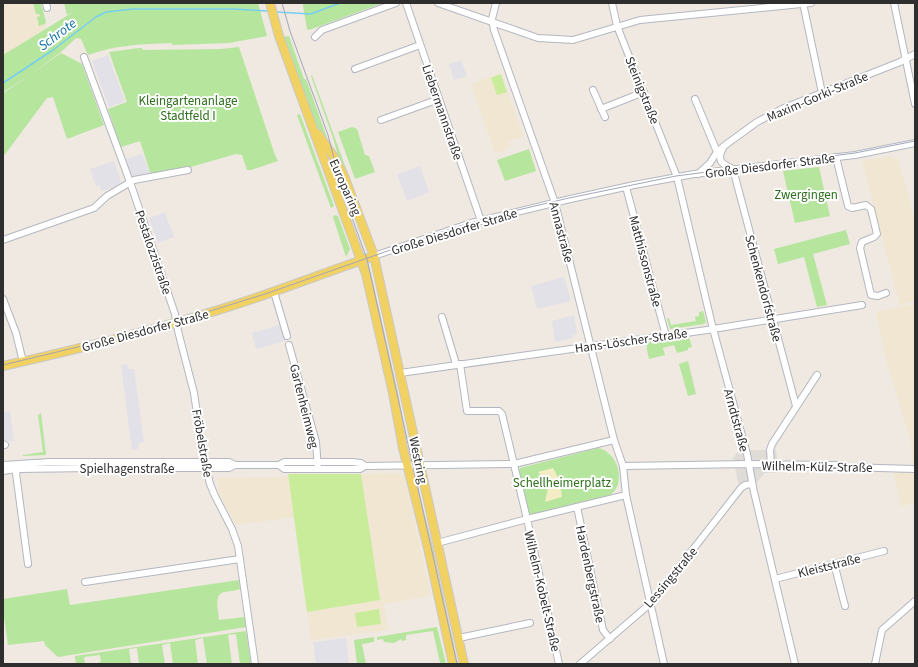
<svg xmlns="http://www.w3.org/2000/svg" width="918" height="667" font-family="'Source Sans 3',sans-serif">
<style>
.industrial{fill:#e3e1e8}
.education{fill:#f0e6d1}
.green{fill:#b6e59e}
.sand{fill:#f3ecc5}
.pitch{fill:#c9ec9a}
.plaza{fill:#dfdcd8}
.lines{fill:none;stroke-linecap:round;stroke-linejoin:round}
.stream{stroke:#75cff0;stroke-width:1.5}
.minor-casing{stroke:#b4b7c1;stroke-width:8}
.major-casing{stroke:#c9c9c9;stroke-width:10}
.minor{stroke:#fff;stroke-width:6}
.major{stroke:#f2d163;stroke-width:8}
.tram{stroke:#a3a6b8;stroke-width:1}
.labels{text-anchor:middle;stroke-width:4;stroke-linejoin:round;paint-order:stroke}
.street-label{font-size:13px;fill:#2e2e2e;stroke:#fff}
.park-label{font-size:13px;fill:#2c6e1b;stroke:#fff}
.water-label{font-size:14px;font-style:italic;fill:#0d6fa3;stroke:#fff}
</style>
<rect width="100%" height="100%" fill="#efe9e1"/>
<g class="industrial">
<polygon points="108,55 125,101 109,107 92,61"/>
<polygon points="461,60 467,76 454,80 449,64"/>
<polygon points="142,154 151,175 135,178 132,177 126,159"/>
<polygon points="114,161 121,182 116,186 102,191 99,185 96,186 90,169"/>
<polygon points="420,166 429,192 407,201 397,175"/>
<polygon points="165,213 174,237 158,243 149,218"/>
<polygon points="564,277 571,301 537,309 531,286"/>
<polygon points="574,315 577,334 573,335 573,338 555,342 552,321"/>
<polygon points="280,325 285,341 256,349 252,333"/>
<polygon points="128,364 129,369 134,369 144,442 139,443 138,449 132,450 121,365"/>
<polygon points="10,411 14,441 3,442 3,412"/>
<polygon points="346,638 349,664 316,664 313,642"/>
</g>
<g class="education">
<polygon points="3,3 40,3 46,28 3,55"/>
<polygon points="500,73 524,136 509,141 511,147 504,150 505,152 503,153 502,151 495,154 471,84"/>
<polygon points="891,156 892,159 898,158 915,221 915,301 900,305 862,161"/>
<polygon points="915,304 915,464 913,464 911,442 886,359 906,353 886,358 876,312"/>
<polygon points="893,471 915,473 915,503 901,506"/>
<polygon points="394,473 404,474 431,596 384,604 388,630 311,640 307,612 380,600 361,474"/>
<polygon points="288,477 295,517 236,525 219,493 218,478"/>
</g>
<g class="green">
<polygon points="33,3 41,3 46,22 45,24 39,26 37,17 40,16 39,14 36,14"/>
<path d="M64,3h194l9,33 -38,7 -57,2v-2c-29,1 -57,2 -84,12l-7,-16 -5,-1 -15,14 -30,22 30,-21 21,11 22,61 -37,14 -14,-42 -6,1 -44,59v-64l28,-18 -28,17v-37l72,-44 -8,4z"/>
<polygon points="303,3 383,3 309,30 307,29 303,6"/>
<polygon points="289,36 304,79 306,79 330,146 316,127 283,37"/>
<polygon points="239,47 275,155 278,161 251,170 247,170 242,155 236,154 187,168 151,175 140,141 121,147 108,109 127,102 109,52 139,48 142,48 143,50 221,49"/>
<polygon points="312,75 360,207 339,159 333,138 311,76"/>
<polygon points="300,114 334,206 331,208 297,115"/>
<polygon points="352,127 357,129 365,155 369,156 375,172 355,179 338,132"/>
<polygon points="529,149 536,171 505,181 497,160"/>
<polygon points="819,167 830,216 795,223 783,171"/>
<polygon points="335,215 338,216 350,249 346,257 333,217"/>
<polygon points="846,230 850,244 813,254 827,305 817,307 804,257 778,264 774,249"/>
<polygon points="703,311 706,322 704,324 670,329 667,319 669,318 671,325 696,321 695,317 699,316 699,312"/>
<polygon points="689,337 692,347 688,348 688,350 677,353 674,345 663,348 665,355 649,359 647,350 647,343"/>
<polygon points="688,361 696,394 688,396 679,364"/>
<polygon points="41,413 46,455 23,456 23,455 43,452 38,415"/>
<path d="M598,448c20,4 29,35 12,47l-77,20 -4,-2 -10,-43 1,-2z"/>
<path d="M239,580l1,9c-5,2 -11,2 -16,3 -11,3 -5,20 -5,28l25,-3 2,10 -188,30 -13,-12 -1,-4 -36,4 -5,-35v-11l64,-10 3,16z"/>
<polygon points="437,627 446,664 435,664 440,663 433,631 406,635 406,640 402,641 401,639 394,643 384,642 383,639 377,640 377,637"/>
<polygon points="246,631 251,664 240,664 236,634 228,635 232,664 207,664 203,638 195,640 198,664 173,664 170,643 162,645 165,664 139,664 137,648 129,649 131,664 92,664 101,662 100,655 84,657 85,664 76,664 75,656"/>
<polygon points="374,637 374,642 362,644 366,664 357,664 354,640"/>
</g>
<g class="sand">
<polygon points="553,468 560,481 547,484 546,481 538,472"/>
<polygon points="560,484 562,497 545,502 547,493 548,487"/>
</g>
<g class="pitch">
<polygon points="501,74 507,92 497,95 491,78"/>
<polygon points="288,474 361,474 380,600 307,612"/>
<polygon points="379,609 381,624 357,627 355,613"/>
</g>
<polygon class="plaza" points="739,450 776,450 779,473 765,473 758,481 739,487 733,458"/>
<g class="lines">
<g class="stream">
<polyline points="276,12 311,14 340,3"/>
<polyline points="3,83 53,50 96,17 106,12 133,9 233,9 268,11"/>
</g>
<defs>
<g id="minor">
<polyline points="46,3 47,8"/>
<polyline points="406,3 481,221"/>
<polyline points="438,3 538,38 573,40 640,20 811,3"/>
<polyline points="496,3 492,19 494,30 555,203 614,440 623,466 626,495 664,664"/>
<polyline points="612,3 617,26 677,177 712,325 747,454 754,492 795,664"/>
<polyline points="803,3 822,93"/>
<polyline points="894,3 915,104"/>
<polyline points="315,37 322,30 396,3"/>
<polyline points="84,57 130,182 175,314 178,331 194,393 203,454 210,484 215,496 232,529 238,546 255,664"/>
<polyline points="355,69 420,45"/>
<polyline points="593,90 605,117"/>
<polyline points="695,99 717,152"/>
<polyline points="601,109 644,92"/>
<polyline points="381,120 439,99"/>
<path d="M723,148c-7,13 -1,16 10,21"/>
<polyline points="836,157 848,206 852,208 866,205 871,209 877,234 874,237 862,242 860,248 871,295 878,296 886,293"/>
<polyline points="733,169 796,406"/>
<polyline points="698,174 710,163 717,152 724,146 757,122 784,108 900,62 915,54"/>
<polyline points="626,187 666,336"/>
<polyline points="3,240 94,208 107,196 134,180 188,170"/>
<polyline points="374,256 471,223 566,200 634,185 694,174 855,155 915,143"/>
<polyline points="274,292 287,336"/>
<polyline points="3,299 16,333 23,362"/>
<polyline points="442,317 456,364"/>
<polyline points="289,345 316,442 318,469"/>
<polyline points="460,364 467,411 499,411 502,414 527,519 626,495"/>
<polyline points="400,373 707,330 862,305"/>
<polyline points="3,444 5,445"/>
<polyline points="3,465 50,462 229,462 235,465 279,465 284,469 360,469 365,466 514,464 614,440"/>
<polyline points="279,465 284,462 352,462 361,463 365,466"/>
<polyline points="771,465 770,450 772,444 817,375"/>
<polyline points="19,466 16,473 28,564"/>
<polyline points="623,466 748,464 836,465 844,467 915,469"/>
<polyline points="3,471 17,469 95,468 229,468 235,465"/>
<polyline points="577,507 603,630 610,639"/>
<polyline points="437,543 527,519 559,664"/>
<polyline points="834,563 845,606"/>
<polyline points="775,579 884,551"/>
<polyline points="85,582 240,559"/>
<polyline points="459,638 530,623"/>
<polyline points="580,664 651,603 741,488 745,485 752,484"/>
<polyline points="875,664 882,630 915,601"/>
</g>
<g id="major">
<polyline points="270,3 279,36 366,274 393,393 403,448 428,548 453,664"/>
<polyline points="318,134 334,157 344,176 374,256 464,664"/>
<path d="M3,366c76,-17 153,-36 228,-60 48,-15 95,-34 143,-50"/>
</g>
</defs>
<use href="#minor" class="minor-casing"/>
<use href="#major" class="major-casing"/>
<use href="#minor" class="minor"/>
<use href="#major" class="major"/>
<g class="tram">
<polyline points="282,3 290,31 328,135 343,193 367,259 457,664"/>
<polyline points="3,365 90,344 207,312 268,293 453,228 505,213 569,198 676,176 855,153 915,141"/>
</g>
</g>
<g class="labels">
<g class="street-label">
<text transform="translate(643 90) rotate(68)" y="5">Steinigstraße</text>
<text transform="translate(817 96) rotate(-23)" y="5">Maxim-Gorki-Straße</text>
<text transform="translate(443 112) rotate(71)" y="5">Liebermannstraße</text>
<text transform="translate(770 165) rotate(-7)" y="5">Große Diesdorfer Straße</text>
<text transform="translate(346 187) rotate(66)" y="5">Europaring</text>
<text transform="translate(454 231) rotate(-17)" y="5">Große Diesdorfer Straße</text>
<text transform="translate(562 232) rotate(75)" y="5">Annastraße</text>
<text transform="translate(154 252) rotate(71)" y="5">Pestalozzistraße</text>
<text transform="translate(646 261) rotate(75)" y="5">Matthissonstraße</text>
<text transform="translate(764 288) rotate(75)" y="5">Schenkendorfstraße</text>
<text transform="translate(145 330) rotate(-15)" y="5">Große Diesdorfer Straße</text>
<text transform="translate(631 340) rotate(-8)" y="5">Hans-Löscher-Straße</text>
<text transform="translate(305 406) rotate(76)" y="5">Gartenheimweg</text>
<text transform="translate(737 420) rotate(75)" y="5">Arndtstraße</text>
<text transform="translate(203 443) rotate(80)" y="5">Fröbelstraße</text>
<text transform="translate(419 460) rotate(78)" y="5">Westring</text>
<text transform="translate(817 466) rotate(1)" y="5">Wilhelm-Külz-Straße</text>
<text x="127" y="473">Spielhagenstraße</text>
<text transform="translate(829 565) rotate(-14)" y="5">Kleiststraße</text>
<text transform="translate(591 574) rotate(78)" y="5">Hardenbergstraße</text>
<text transform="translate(670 577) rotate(-50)" y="5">Lessingstraße</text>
<text transform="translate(543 591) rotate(77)" y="5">Wilhelm-Kobelt-Straße</text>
</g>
<g class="park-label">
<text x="188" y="105">Kleingartenanlage<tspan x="188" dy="15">Stadtfeld I</tspan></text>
<text x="806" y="199">Zwergingen</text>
<text x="562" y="487">Schellheimerplatz</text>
</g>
<g class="water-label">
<text transform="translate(57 34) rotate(-37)" y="5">Schrote</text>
</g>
</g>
<rect width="918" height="667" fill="none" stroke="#2e2e2e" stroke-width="8"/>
</svg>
